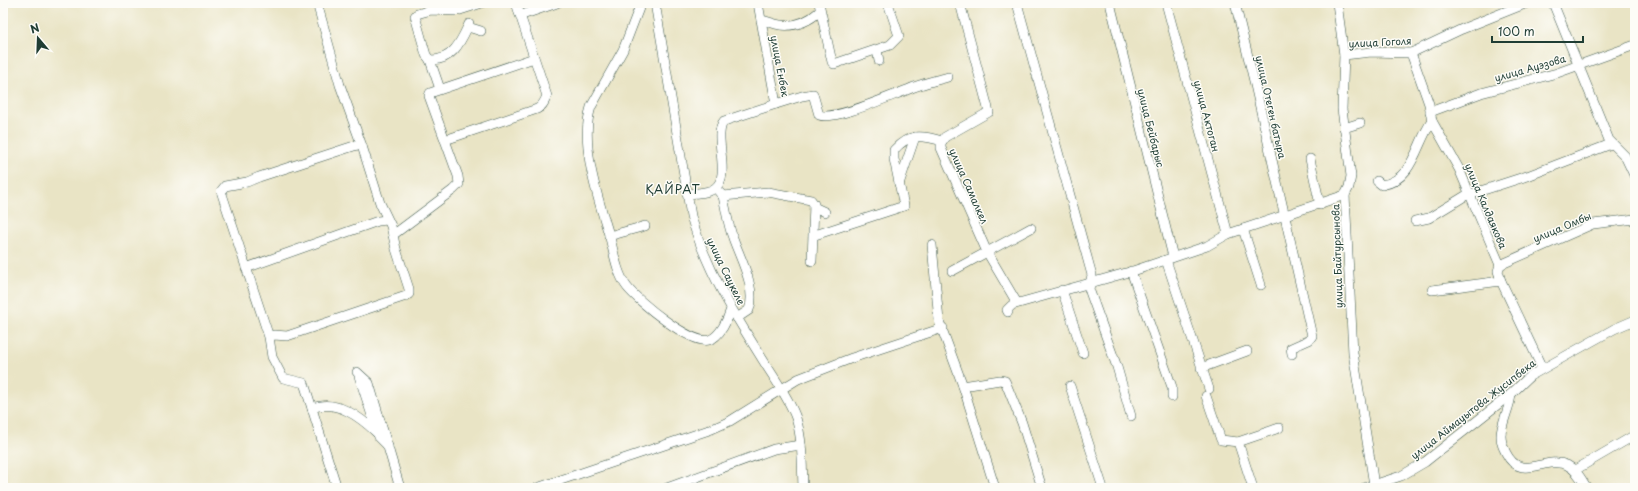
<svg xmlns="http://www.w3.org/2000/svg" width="1638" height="491" font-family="'Playpen Sans',sans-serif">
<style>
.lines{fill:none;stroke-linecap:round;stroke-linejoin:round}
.minor-casing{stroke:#3d564a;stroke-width:10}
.minor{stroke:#fff;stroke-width:9}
.labels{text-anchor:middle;stroke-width:3;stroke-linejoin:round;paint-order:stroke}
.street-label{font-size:10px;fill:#1f3d34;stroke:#fdfcf7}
.quarter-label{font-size:12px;letter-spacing:1px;fill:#1f3d34;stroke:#fdfcf7}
</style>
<rect width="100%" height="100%" fill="#fdfcf7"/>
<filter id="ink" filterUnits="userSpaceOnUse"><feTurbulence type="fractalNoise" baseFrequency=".025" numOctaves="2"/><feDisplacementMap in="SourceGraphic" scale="8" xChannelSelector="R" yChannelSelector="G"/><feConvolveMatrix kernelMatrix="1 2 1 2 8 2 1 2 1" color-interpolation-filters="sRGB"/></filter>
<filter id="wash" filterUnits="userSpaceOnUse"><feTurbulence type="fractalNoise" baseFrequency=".012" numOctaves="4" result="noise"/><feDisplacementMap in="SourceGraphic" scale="16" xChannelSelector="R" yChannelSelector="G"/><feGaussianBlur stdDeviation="0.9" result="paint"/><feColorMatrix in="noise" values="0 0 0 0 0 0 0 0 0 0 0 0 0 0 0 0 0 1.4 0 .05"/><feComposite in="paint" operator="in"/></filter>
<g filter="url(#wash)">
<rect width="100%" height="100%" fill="#e9e4c5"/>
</g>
<g filter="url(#ink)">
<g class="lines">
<defs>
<g id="minor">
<polyline points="317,3 340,85 362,146"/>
<path d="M641,3l-18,47 -32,57c-12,38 8,94 19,131 4,15 7,36 17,49 11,14 64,58 82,53 11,-3 19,-21 22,-31"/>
<path d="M655,3l36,213c15,53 43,98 72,144 11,18 26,38 33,58 7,23 6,47 7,70"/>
<polyline points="819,3 832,62 834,64 890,45 899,36 888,3"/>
<polyline points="960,3 989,112 945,137 941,143 941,148 987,252 1017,303"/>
<polyline points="1017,3 1090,268 1092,275 1089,289 1117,367 1131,416"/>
<polyline points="1110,3 1173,257"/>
<polyline points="1166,3 1228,234"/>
<polyline points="1235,3 1255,85 1312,336 1309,340 1291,348 1292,354"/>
<polyline points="1337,3 1344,55 1342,109 1351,176 1349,187 1345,195 1353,353 1374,485"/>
<polyline points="1553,3 1609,140 1625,156 1635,177"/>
<polyline points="519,13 522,15 557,3"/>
<path d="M761,20c7,1 12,4 19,5 15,2 29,-4 40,-14"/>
<polyline points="468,27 481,31"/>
<polyline points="877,50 879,61"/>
<polyline points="1411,53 1429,104 1432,121 1459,169 1500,265 1498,271 1501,281 1542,368"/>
<polyline points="1344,55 1371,52 1411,53 1462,29 1527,3"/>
<path d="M430,60c23,1 31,-19 39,-36"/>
<polyline points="440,89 430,60 426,55 415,16 417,14 431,10 457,11 482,3"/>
<path d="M776,104l26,-8 11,-2 6,21c16,6 71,-19 88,-25 13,-6 27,-9 41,-13"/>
<polyline points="1430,112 1481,93 1557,73 1635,45"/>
<polyline points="1344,128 1360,123"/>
<path d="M445,140l92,-31c6,-3 7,-7 10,-13l-31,-93"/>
<polyline points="1310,159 1320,205"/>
<path d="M1377,181l5,4c32,-5 34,-42 50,-64"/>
<polyline points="899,184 915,137"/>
<path d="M719,192l4,4c3,14 5,29 10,42 7,20 24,50 16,72l-12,8"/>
<path d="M687,194c9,-1 22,-1 28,-6 17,-12 -3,-53 9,-67l52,-17 -18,-101"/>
<path d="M723,196l45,-4 43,8 3,4 -1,28 2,3 89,-29 -10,-47v-9c15,-17 28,-15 48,-9"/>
<polyline points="814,207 825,212"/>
<polyline points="1415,221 1429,218 1465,196 1530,175 1611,144"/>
<polyline points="1243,229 1261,285"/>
<polyline points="393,235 453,190 459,184 458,176 429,96 430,93 534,58"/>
<polyline points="609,236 645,226"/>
<polyline points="932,245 939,321 963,386 995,488"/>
<polyline points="1166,260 1209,389"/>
<polyline points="812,261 813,234"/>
<polyline points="1500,265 1593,224 1635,219"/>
<polyline points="246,268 378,221 387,220"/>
<polyline points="952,271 1031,228"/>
<polyline points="1131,271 1172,387 1172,397"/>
<polyline points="1062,290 1083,353"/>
<polyline points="1432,290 1501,281"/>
<polyline points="1008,312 1007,310 1012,305 1133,271 1207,246 1228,234 1345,195"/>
<polyline points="269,337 274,335 287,336 406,296 409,294 409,289 396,249 391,226 380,203 362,146 357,145 259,177 247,182 225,186 221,191 269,337 272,357 283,378 304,383 337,488"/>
<polyline points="1201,368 1247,351"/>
<polyline points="357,372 369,383 400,488"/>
<polyline points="359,376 379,437 388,446"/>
<polyline points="963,386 1000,380 1005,381 1022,423 1042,488"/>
<polyline points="1070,386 1103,488"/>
<path d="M1511,394c-1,15 -10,28 -10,42 0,7 2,11 5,17 15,30 39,2 61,12 10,5 14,14 20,23"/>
<polyline points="1206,396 1221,440 1238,442 1253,488"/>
<path d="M312,408c25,-9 48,9 65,25"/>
<polyline points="1238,442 1279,428"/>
<polyline points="1575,470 1635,435"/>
<polyline points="537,488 712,429 730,421 798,379 852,358 943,328"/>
<polyline points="667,488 774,449 801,445"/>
<polyline points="1364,488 1401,476 1425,462 1511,394 1530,376 1614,329 1635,320"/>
</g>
</defs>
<use href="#minor" class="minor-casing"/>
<use href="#minor" class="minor"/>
</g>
</g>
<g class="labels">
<g class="street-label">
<text transform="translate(1380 42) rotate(-3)" y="4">улица Гоголя</text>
<text transform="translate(780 66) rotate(79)" y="4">улица Енбек</text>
<text transform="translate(1530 68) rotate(-16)" y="4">улица Ауэзова</text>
<text transform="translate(1271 107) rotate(77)" y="4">улица Отеген батыра</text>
<text transform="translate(1207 116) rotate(75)" y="4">улица Актоган</text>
<text transform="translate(1151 128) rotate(76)" y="4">улица Бейбарыс</text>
<text transform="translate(969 186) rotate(66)" y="4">улица Самалкел</text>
<text transform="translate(1486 206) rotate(67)" y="4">улица Калдаякова</text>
<text transform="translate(1562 227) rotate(-23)" y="4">улица Омбы</text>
<text transform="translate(1337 256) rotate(-92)" y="4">улица Байтурсынова</text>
<text transform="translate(726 271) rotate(64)" y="4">улица Саукеле</text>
<text transform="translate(1473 409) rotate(-38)" y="4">улица Аймауытова Жусипбека</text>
</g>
<g class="quarter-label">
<text x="673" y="194">ҚАЙРАТ</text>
</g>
</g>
<rect width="1638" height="491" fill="none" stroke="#fdfcf7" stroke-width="16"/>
<g transform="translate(38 38) rotate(341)" stroke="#fdfcf7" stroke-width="3" paint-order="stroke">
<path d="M0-3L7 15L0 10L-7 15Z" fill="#1f3d34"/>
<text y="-6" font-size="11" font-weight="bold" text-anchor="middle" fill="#1f3d34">N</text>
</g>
<path d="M1492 36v6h91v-6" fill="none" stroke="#1f3d34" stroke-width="2"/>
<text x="1498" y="36" font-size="12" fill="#1f3d34" stroke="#fdfcf7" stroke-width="3" paint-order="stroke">100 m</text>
</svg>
